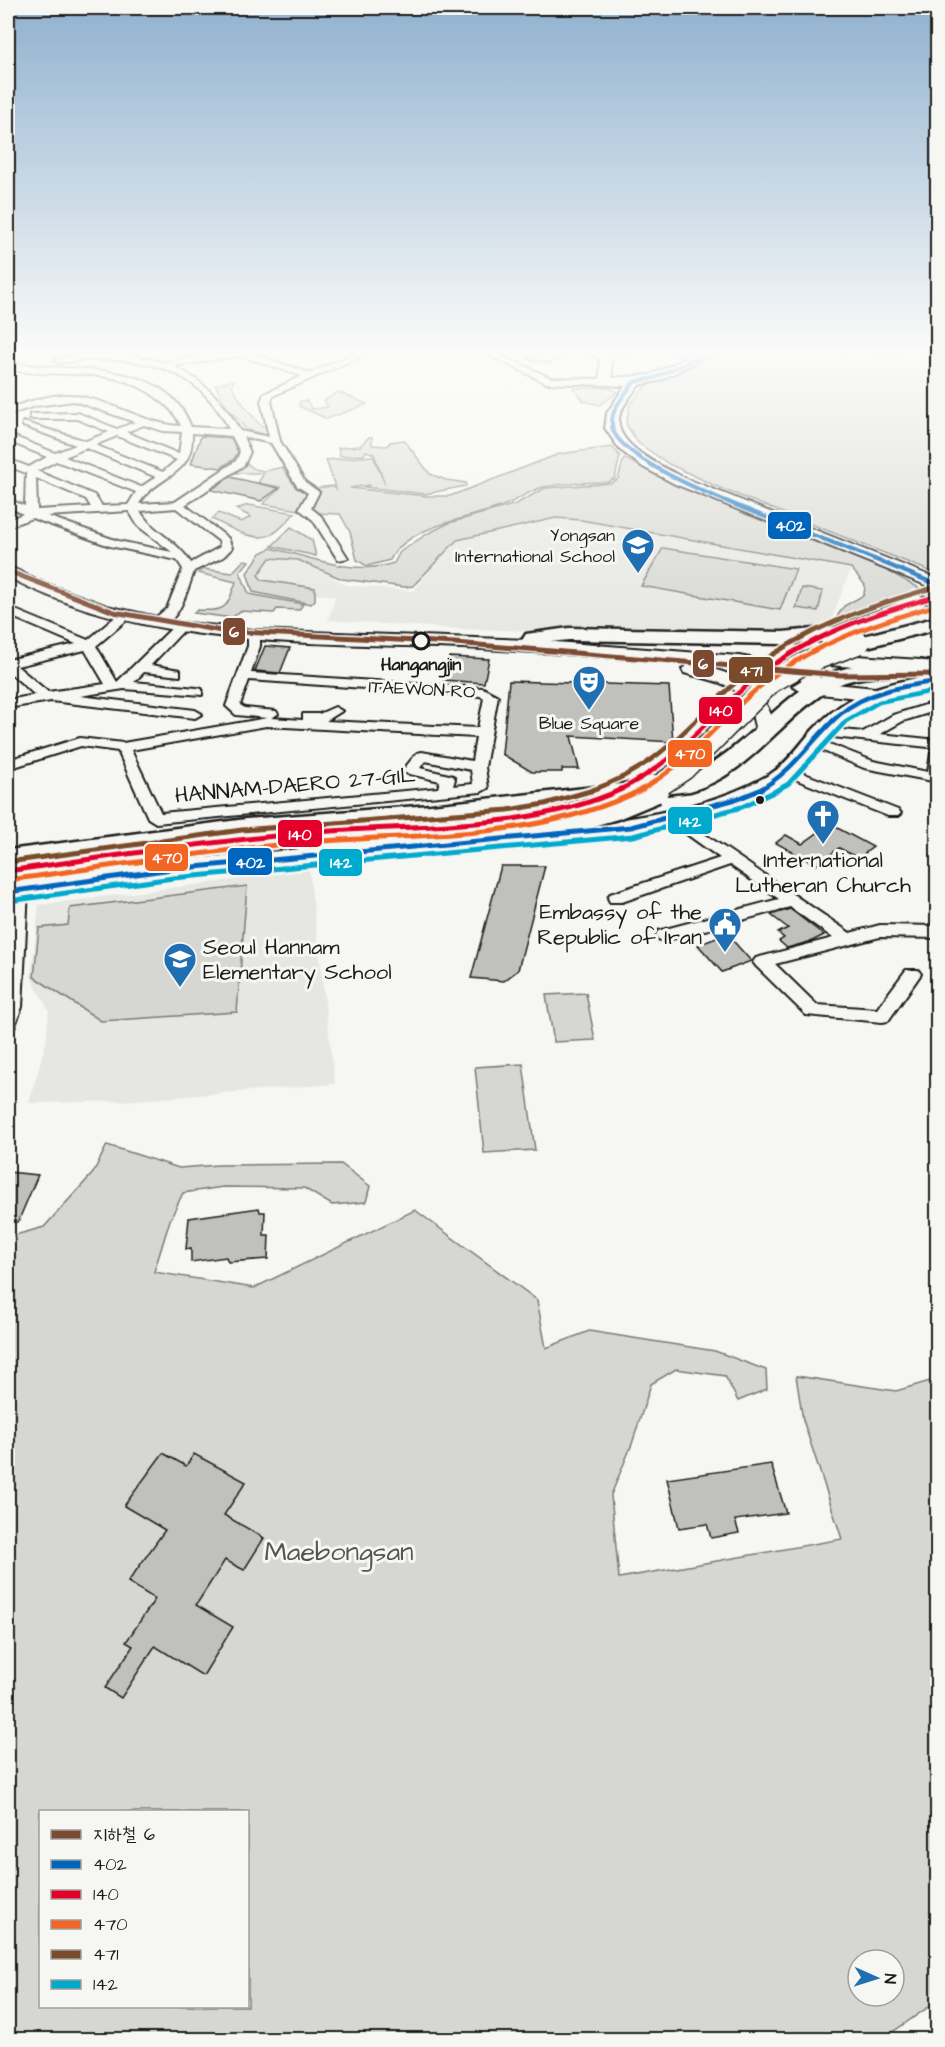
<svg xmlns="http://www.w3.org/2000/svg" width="945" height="2047" font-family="'Architects Daughter','Poor Story',sans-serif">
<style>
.built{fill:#e6e6e2}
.green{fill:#d6d6d2;stroke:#797977;stroke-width:1.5;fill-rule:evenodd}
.building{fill:#c0c0bd;stroke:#1c1c1c;stroke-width:1.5}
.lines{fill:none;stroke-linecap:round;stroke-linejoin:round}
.primary-tunnel{stroke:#d5d5d2;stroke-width:21;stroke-dasharray:21 10;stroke-linecap:butt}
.street-casing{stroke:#1c1c1c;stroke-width:4}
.secondary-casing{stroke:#1c1c1c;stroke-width:4}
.primary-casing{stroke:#1c1c1c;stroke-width:5}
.street{fill:#f6f6f2;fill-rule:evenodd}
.secondary{fill:#f6f6f2;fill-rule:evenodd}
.primary{fill:#f6f6f2;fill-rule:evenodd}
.primary-bridge-far1-casing{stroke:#1c1c1c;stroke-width:24;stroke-linecap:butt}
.primary-bridge-casing{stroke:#1c1c1c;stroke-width:32;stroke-linecap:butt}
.primary-bridge-far1{stroke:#f6f6f2;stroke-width:21}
.primary-bridge{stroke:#f6f6f2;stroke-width:27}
.bus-1-far2-casing{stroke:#f6f6f2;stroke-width:6}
.bus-1-far1-casing{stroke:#f6f6f2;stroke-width:8}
.bus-1-casing{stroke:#f6f6f2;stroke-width:10}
.bus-2-far1-casing{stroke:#f6f6f2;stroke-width:8}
.bus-2-casing{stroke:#f6f6f2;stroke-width:10}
.bus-3-far1-casing{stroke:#f6f6f2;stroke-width:8}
.bus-3-casing{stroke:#f6f6f2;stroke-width:10}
.bus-4-far1-casing{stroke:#f6f6f2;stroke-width:8}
.bus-4-casing{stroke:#f6f6f2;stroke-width:10}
.bus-5-far1-casing{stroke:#f6f6f2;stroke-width:8}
.bus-5-casing{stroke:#f6f6f2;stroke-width:10}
.bus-1-far2{stroke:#0065bd;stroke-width:4}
.bus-1-far1{stroke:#0065bd;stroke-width:4.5}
.bus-1{stroke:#0065bd;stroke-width:5}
.bus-2-far1{stroke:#e4002b;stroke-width:4.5}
.bus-2{stroke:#e4002b;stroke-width:5}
.bus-3-far1{stroke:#f26522;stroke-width:4.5}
.bus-3{stroke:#f26522;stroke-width:5}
.bus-4-far1{stroke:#7a4b2a;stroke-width:4.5}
.bus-4{stroke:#7a4b2a;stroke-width:5}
.bus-5-far1{stroke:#00a9ce;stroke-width:4.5}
.bus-5{stroke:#00a9ce;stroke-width:5}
.metro-1-casing{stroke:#f6f6f2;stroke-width:8}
.metro-1{stroke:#7c4932;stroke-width:5}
.stop-dot{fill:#f6f6f2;stroke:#1c1c1c;stroke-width:3}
.bus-dot{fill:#1c1c1c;stroke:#f6f6f2;stroke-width:2}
.labels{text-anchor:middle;stroke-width:6;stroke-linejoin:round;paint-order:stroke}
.far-poi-label{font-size:18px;fill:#1c1c1c;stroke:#f6f6f2;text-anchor:end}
.far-stop-label{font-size:18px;font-weight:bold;fill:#1c1c1c;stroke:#f6f6f2}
.far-street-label{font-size:18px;fill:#1c1c1c;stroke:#f6f6f2}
.street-label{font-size:22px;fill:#1c1c1c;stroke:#f6f6f2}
.poi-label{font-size:22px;fill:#1c1c1c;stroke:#f6f6f2}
.near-park-label{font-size:27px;fill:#545453;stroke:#f6f6f2}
.line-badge{stroke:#f6f6f2;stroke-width:2}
.badge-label{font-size:16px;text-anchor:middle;font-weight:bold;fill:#fff}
</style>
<rect width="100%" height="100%" fill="#f6f6f2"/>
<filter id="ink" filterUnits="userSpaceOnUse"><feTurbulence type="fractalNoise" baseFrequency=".0167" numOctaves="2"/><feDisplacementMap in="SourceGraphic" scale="12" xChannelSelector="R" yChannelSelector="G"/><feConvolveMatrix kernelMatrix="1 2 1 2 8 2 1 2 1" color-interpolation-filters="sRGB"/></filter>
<g filter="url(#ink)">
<g class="built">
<polygon points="558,516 851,569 830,623 784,636 459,629 328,620 336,596 254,588 250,580 270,554 298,558 346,585 413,591 455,539"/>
<polygon points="309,870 335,1084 125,1101 29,1103 46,1042 49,1011 31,977 39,905"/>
</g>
<g class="green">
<polygon points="716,352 937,352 937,574 720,488 669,464 638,443 626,424 630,404 648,384"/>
<path d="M234,380l-2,5c5,14 19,29 29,41h8l3,10 -25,-6 -20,-23 -12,-22z"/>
<polygon points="573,388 609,388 618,392 600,405 584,401"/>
<polygon points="338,392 367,404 327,419 299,406 300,401 307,401 312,409 328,407 324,401"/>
<path d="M369,437h3v8l15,1 3,-4 14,-2 26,34 16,6 20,3v3l-41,8 -61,-7 6,-2 -20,3 76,8h24l109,-42 53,-7 8,9 -5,22 -7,4c-14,0 -52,2 -65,5 -14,4 -25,13 -38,18 -33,14 -97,19 -115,55l-23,6 -10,-6 -7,-28 -10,-18 -24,-1 -9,-4 9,-21 16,-2 4,3 -10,-29 47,-4 12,28 -11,-30 -8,-3 -2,4 -24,1 -2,-8 22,-2z"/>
<path d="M624,458l53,28 211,85 44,24 -96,30 -3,-2 11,-17 20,-11 1,-10 -14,-17 -270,-48 -25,-2 -99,22 -44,46 -9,1 -62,-8 -44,-19 -28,-2 -12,17 4,5 53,8v12l-4,4 -58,-12 -6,-19 14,-20 10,-5c40,9 83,28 123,15l6,-11 27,-18 22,-11 67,-19 29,-16 66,-5 7,-4z"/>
<path d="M247,463c10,11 21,8 35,4l14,21 12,4 -9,18 -36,-6 18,-17 -23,-4 6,-10h-32z"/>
<path d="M248,505l47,8c-7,7 -13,15 -21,20 -17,12 -46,-6 -62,-14l7,-6 22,9 10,-5 -15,-8z"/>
<polygon points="291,527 312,540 316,556 272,546"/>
<polygon points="663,548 796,569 780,610 641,586"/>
<path d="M244,560l5,1 -9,11 9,22 54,10 -4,6 -22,-1 -3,4 -34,-2 -8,7 -38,-5 3,-3c30,1 29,-1 39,-28l-38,-9 6,-4 28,4z"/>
<polygon points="802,588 823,591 818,611 796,608"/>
<polygon points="247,886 237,1012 101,1021 34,977 39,928 68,925 70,908"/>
<polygon points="586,993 595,1040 554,1042 546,995"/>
<polygon points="523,1064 535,1150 484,1153 475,1067"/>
<path d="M107,1145l72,23 39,-3 123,-1 29,22 -4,16 -34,3 -28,-17 -81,-1 -40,6 -13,27 -16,52 100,16 161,-78 122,90 9,48 43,-17 126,20 51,19 1,19 -29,12 -13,-25 -49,-7 -25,15 -19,60 -21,51 8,83 223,-39 -39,-119 -7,-44 100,15 41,-12v622l-56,39h-873v-803l36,-10 49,-54zM40,1812h208v194h-208zM858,1960h36v36h-36z"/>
</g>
<g class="building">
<polygon points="201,436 231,438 238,452 234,459 221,468 191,464"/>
<polygon points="230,477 279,488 261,501 211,490"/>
<polygon points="265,646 290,648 280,673 255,671"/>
<polygon points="449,657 489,659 484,683 443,680"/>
<polygon points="509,681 669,686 673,742 571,736 579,769 562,769 562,772 532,772 502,754"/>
<polygon points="830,824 873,847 858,858 839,848 816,865 776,843 786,835 802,844"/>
<polygon points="501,866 545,866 518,970 504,981 471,978"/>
<polygon points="790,909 824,935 812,941 787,948 779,941 784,938 778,933 788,928 771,915"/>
<polygon points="727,934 751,961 722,972 698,945"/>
<polygon points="8,1172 38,1175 18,1222 8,1221"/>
<polygon points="259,1208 260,1212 265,1212 264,1235 269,1235 268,1259 228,1262 226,1257 191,1262 191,1248 186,1249 189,1218"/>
<polygon points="163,1453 186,1466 194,1454 246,1482 224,1515 264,1538 244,1570 225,1560 196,1605 233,1627 203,1676 155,1646 121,1698 105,1688 133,1646 126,1642 155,1599 128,1582 165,1530 124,1506"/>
<polygon points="771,1464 786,1513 735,1520 739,1533 711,1538 707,1524 679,1528 667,1479"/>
</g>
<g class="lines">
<polyline class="primary-tunnel" points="917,601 938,596"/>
<defs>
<g id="street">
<path d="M230,352h17l63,21 48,-21h12l-97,44 -2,5 9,40 25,41 14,10 -8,16 10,8 27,42 -10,2 -25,-40 -14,-11 9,-16 -11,-7 -26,-43 -28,-6 7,15 -6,13 -59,40 43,33 4,10 -9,9 -29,14c-6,17 -16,59 -40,54v-6l13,-11 16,-39 -6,-9 -67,-14 -78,-28 -24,9v-7l15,-6 -15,-8v-7l17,7 1,-33 -18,-7v-7l21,8 18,-10 -39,-16v-4h7l40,16 21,-8 -53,-19v-4l63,19 23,-9 -32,-13h-44l-3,-1v-4l48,-1 39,16 18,-7 -61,-21 -39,5 -27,9v-6c20,-7 47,-17 69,-13 36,5 67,28 104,30 -5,-12 -13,-20 -24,-28 -42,-33 -91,-20 -140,-27l-9,-3v-6c56,13 156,-8 183,65l38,2c-33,-69 -103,-76 -170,-66l-5,-3 36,-7h29l43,9zM241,356l61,20 -38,18 -3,7 8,36 -29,-6c-15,-29 -39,-52 -67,-65zM144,425l19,6 19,1 -3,22 -53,-22zM192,433l40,3 8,16 -4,9 -61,41 -36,2c19,-31 55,-26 53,-71zM117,436l60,24 -14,12 -68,-27zM86,448l70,29 -15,10 -76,-30zM56,461l80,31 -8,13 -26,1 -8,-11 -57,-24zM36,478l50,21 5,8 -54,3zM176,508l43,33 1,6 -29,16c-15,-24 -38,-30 -51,-52zM129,511l9,15 34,26 -54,-11 -71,-25z"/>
<polygon points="483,352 494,352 551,378 605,379 610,382 605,385 546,383"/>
<polygon points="561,352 574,352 549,362 527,358"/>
<polygon points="584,352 602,352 607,355 642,352 606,361"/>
<polygon points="674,352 686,352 701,359 693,361"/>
<path d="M8,607l80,33 32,-27h8v6l-32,27 21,36 59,-58h8v6l-33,35 29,5v6l-36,-4 -10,10 63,6 5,1v6l-78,-6 -44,7 115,14 7,4 -7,4 -144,-17 -43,7v-8l27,-5 -27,-24v-11l68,-16 -68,-29zM85,650l20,34 -57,8 -31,-26z"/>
<path d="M254,631l6,4v11l-9,27 232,15 15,8 -13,71 3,21 -7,4 -325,31 -8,-5 -30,-67 -37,-5 -73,23v-9l72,-22 43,5 144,-25 -31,-3 -10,-9 22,-60v-11zM249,680l231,16 4,2 -6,30 -152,-7 16,-10 -7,-4 -16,7h-16v6l-32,-2 7,-4 -2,-3 -31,-3 -5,-3zM266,726l210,11 -4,24 -50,-9 -5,1 -14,17 2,3 35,8 -2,7 -277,25 -30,-63zM425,761l46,9 2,14 -20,2 2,-7 -2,-3 -33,-8z"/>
<polygon points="938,701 938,710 903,721 880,734 938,740 938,748 823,736 816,732 823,728 863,732 893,715"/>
<polygon points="814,738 873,761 928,772 931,753 938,749 938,782 864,768 809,745 809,739"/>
<polygon points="787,767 898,810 901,813 898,816 888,816 782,774 780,771"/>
<polygon points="672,812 850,933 880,925 938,926 938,938 880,937 775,964 817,1005 877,1009 906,970 918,970 921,974 888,1021 882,1022 806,1015 756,966 753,962 756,958 833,938 790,907 664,941 658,939 656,935 658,931 779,899 730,865 622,902 610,902 608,898 610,894 720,858 667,820 664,817"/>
<polygon points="20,885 28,890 22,1007 14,1028 8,1029 8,956 12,890"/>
</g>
<g id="secondary">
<path d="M594,352h13l4,3 1,23 38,-3 49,-23h16l-56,29 -20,4c-7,10 -18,21 -20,33 -5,28 46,50 66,60l253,101v11l-263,-106 -32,-17 -23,-17 -15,-22 2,-15 18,-27 -25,-1v-26z"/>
<path d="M8,566l39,18 60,22 73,16 74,8 275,10 210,16 73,14 13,13 50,5 10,6 -10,6 -73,-8 -10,-6 10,-6 -3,-1 -60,-11 -46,-4c45,11 72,18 83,68l-3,4h-14c-6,-9 -5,-22 -11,-32 -11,-21 -43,-25 -64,-31l-2,-4 8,-5c-84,-7 -168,-14 -253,-17 -145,-5 -297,-1 -429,-70z"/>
<polygon points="808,653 921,660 930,666 921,672 801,663 799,659"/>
</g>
<g id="primary">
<polygon points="917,595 924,597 927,601 924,605 826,644 818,641 783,644 569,640 540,643 536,649 522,649 519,645 526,634 569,628 783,632 835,627"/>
<polygon points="938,617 938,629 859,649 852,647 849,643 852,639"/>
<path d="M926,661l7,2 3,4 -3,4c-31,8 -64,0 -95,14 -55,28 -86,90 -148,106l-259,28 -185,14 -238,33v-16l238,-31 185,-14 254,-28c55,-22 86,-73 137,-100 32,-16 69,-15 104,-16z"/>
<path d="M938,675v12l-55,12 -35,20 -58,63 -42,21 -117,31 -105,12 -9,-3 -3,-5 3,-5 9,-3c76,-7 180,-16 246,-57 15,-9 28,-29 41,-43 37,-40 72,-47 125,-55z"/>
<polygon points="354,844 363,846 366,852 363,858 172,877 8,900 8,884 172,861"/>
</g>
</defs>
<use href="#street" class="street-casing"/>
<use href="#secondary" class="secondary-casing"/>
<use href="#primary" class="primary-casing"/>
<use href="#street" class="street"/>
<use href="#secondary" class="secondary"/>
<use href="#primary" class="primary"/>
<defs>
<polyline id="primary-bridge-far1" points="653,790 684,769 771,682 803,664 859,643"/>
<polyline id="primary-bridge" points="320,843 547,825 614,806 655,789"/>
</defs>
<use href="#primary-bridge-far1" class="primary-bridge-far1-casing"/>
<use href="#primary-bridge" class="primary-bridge-casing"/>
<use href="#primary-bridge-far1" class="primary-bridge-far1"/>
<use href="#primary-bridge" class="primary-bridge"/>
<defs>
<path id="bus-1-far2" d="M709,352l-55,26 -20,4c-9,13 -24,27 -22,44 6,43 183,101 224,118"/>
<g id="bus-1-far1">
<polyline points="832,542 938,585"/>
<path d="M759,790c34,-18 52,-50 80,-75 27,-24 65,-29 99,-34"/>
</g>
<polyline id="bus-1" points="8,892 172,869 631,827 740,798 762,789"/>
<path id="bus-2-far1" d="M619,790c55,-25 88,-72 133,-109 54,-45 120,-67 186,-85"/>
<path id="bus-2" d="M8,871c103,-15 206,-30 310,-39 97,-8 215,-1 304,-43"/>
<path id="bus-3-far1" d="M640,790c46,-24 78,-68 117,-101 52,-44 117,-66 181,-84"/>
<path id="bus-3" d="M9,880c99,-14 199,-29 299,-38 112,-9 232,-1 335,-53"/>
<path id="bus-4-far1" d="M592,790c76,-27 97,-70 155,-117 55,-44 122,-67 189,-86"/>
<polyline id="bus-4" points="8,862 242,830 508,810 545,804 597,789"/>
<polyline id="bus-5-far1" points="777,790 788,784 846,721 879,702 938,690"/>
<polyline id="bus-5" points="9,901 173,878 633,836 742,807 780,789"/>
</defs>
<use href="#bus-1-far2" class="bus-1-far2-casing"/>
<use href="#bus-1-far1" class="bus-1-far1-casing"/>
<use href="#bus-1" class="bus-1-casing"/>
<use href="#bus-2-far1" class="bus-2-far1-casing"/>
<use href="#bus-2" class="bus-2-casing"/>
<use href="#bus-3-far1" class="bus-3-far1-casing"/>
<use href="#bus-3" class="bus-3-casing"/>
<use href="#bus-4-far1" class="bus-4-far1-casing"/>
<use href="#bus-4" class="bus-4-casing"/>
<use href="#bus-5-far1" class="bus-5-far1-casing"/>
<use href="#bus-5" class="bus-5-casing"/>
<use href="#bus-1-far2" class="bus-1-far2"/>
<use href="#bus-1-far1" class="bus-1-far1"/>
<use href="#bus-1" class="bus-1"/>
<use href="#bus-2-far1" class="bus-2-far1"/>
<use href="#bus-2" class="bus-2"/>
<use href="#bus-3-far1" class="bus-3-far1"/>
<use href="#bus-3" class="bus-3"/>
<use href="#bus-4-far1" class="bus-4-far1"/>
<use href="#bus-4" class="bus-4"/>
<use href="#bus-5-far1" class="bus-5-far1"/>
<use href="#bus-5" class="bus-5"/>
<defs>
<polyline id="metro-1" points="8,571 114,612 222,631 455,643 841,675 938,674"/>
</defs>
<use href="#metro-1" class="metro-1-casing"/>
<use href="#metro-1" class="metro-1"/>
</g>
</g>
<linearGradient id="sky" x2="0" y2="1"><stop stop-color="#90b1cf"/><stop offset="0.55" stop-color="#fbfbf9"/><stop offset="1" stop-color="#fbfbf9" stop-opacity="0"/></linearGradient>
<rect width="945" height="639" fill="url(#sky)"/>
<defs>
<symbol id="school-pin" viewBox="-11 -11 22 30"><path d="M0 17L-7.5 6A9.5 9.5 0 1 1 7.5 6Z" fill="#1f6fb2" stroke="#f6f6f2"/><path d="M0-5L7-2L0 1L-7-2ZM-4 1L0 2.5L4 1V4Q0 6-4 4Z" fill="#fff"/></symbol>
<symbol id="theatre-pin" viewBox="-11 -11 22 30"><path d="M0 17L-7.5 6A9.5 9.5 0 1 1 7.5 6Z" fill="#1f6fb2" stroke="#f6f6f2"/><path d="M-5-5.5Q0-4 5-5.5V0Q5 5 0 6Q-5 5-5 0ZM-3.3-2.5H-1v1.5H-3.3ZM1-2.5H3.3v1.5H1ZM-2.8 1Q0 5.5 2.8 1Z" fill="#fff"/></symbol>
<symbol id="church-pin" viewBox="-11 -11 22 30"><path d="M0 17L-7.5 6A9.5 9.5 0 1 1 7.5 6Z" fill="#1f6fb2" stroke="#f6f6f2"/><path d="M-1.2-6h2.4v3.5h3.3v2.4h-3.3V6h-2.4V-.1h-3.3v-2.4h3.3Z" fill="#fff"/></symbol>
<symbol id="civic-pin" viewBox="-11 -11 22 30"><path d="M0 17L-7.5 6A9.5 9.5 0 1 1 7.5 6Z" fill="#1f6fb2" stroke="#f6f6f2"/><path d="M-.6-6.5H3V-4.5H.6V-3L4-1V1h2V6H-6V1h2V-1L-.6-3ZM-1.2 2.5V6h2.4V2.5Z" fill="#fff"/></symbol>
</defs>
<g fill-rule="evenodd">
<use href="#school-pin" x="619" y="526" width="38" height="52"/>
<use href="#theatre-pin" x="570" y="663" width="38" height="52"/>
<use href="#church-pin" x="804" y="797" width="38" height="52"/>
<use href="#civic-pin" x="706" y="905" width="38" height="52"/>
<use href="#school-pin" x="161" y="940" width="38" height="52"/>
</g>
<circle class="stop-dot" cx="421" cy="641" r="8"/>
<circle class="bus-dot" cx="760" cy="800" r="5"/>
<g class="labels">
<g class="far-poi-label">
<text x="615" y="541">Yongsan<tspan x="615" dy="21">International School</tspan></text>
<text x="589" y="729" text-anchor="middle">Blue Square</text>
</g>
<g class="far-stop-label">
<text x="421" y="670">Hangangjin</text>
</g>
<g class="far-street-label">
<text transform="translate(422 689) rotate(3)" y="6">ITAEWON-RO</text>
</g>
<g class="street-label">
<text transform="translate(295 784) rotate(-5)" y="8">HANNAM-DAERO 27-GIL</text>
</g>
<g class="poi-label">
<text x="823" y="867">International<tspan x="823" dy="25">Lutheran Church</tspan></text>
<text x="702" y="919" text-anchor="end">Embassy of the<tspan x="702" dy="25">Republic of Iran</tspan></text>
<text x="203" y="954" text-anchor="start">Seoul Hannam<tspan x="203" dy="25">Elementary School</tspan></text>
</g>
<g class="near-park-label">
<text x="339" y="1560">Maebongsan</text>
</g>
</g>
<g class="line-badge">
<rect x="767" y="511" width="45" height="29" rx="6" fill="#0065bd"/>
<rect x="222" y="617" width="24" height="29" rx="6" fill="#7c4932"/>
<rect x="692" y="649" width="23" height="29" rx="6" fill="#7c4932"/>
<rect x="728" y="656" width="46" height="28" rx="6" fill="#7a4b2a"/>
<rect x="698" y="696" width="45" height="29" rx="6" fill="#e4002b"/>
<rect x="667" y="739" width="46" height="29" rx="6" fill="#f26522"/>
<rect x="667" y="806" width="46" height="29" rx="6" fill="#00a9ce"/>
<rect x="277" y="819" width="46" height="29" rx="6" fill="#e4002b"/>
<rect x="144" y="843" width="45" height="29" rx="6" fill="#f26522"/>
<rect x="227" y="847" width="46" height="29" rx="6" fill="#0065bd"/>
<rect x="318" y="848" width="45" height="29" rx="6" fill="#00a9ce"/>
</g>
<g class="badge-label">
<text x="790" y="531">402</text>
<text x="234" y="637">6</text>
<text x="703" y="669">6</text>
<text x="751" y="676">471</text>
<text x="721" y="716">140</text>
<text x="690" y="759">470</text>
<text x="690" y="827">142</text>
<text x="300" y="840">140</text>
<text x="167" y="863">470</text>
<text x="250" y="868">402</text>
<text x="341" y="868">142</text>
</g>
<rect width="945" height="2047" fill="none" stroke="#f6f6f2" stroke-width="30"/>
<rect x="15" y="15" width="915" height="2017" fill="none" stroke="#1c1c1c" stroke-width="2" filter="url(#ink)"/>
<rect x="39" y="1810" width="210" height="198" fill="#f6f6f2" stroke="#9f9f9c" stroke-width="1.5"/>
<rect x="51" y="1830" width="30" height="9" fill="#7c4932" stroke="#9f9f9c" stroke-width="1.5"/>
<text x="93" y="1840" font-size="18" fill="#1c1c1c">지하철 6</text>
<rect x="51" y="1860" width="30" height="9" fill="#0065bd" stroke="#9f9f9c" stroke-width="1.5"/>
<text x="93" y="1870" font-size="18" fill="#1c1c1c">402</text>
<rect x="51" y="1890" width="30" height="9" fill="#e4002b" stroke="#9f9f9c" stroke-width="1.5"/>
<text x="93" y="1900" font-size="18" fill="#1c1c1c">140</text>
<rect x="51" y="1920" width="30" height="9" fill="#f26522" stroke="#9f9f9c" stroke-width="1.5"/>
<text x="93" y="1930" font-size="18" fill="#1c1c1c">470</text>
<rect x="51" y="1950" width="30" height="9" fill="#7a4b2a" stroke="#9f9f9c" stroke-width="1.5"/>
<text x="93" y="1960" font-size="18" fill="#1c1c1c">471</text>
<rect x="51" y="1980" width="30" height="9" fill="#00a9ce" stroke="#9f9f9c" stroke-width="1.5"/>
<text x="93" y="1990" font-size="18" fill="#1c1c1c">142</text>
<g transform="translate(876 1978) rotate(93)"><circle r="28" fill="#f6f6f2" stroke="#9f9f9c" stroke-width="1.5"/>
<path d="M0-4.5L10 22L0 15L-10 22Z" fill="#1f6fb2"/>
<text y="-9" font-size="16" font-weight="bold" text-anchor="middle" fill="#1c1c1c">N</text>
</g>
</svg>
